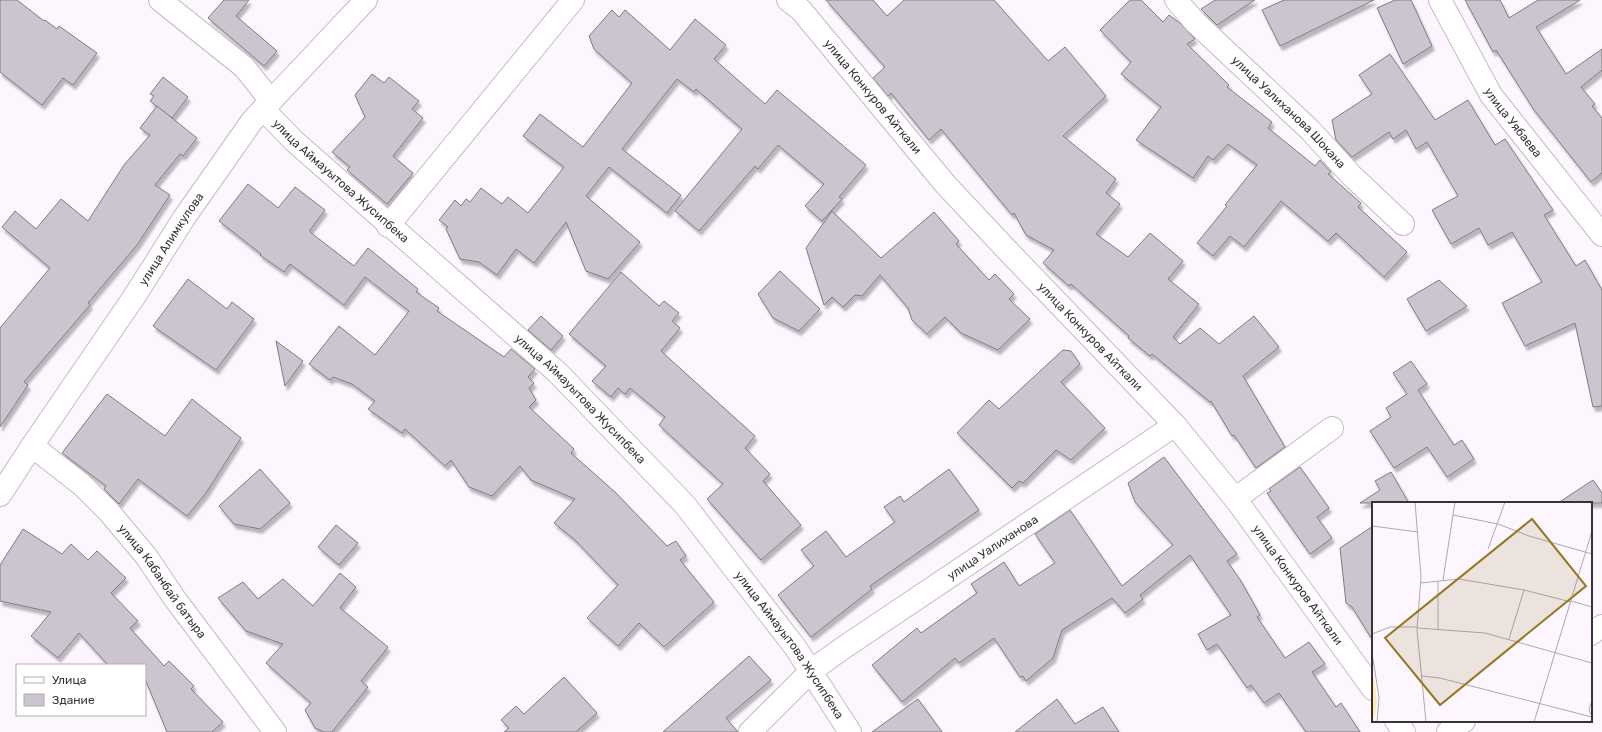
<svg xmlns="http://www.w3.org/2000/svg" width="1602" height="732" font-family="Rubik,sans-serif">
<style>
.building{fill:#ccc4ce;stroke:#827a83;filter:url(#shadow)}
.lines{fill:none;stroke-linecap:round;stroke-linejoin:round}
.minor-casing{stroke:#c3bbc5;stroke-width:24}
.minor{stroke:#fff;stroke-width:22}
.labels{text-anchor:middle;stroke-width:3;stroke-linejoin:round;paint-order:stroke}
.street-label{font-size:12px;fill:#363236;stroke:#fff}
.inset-road{fill:none;stroke:#ada8af;stroke-width:1}
.view{fill:#967820;fill-opacity:0.15;stroke:#967820;stroke-width:2}
.inset-edge{fill:none;stroke:#363236;stroke-width:2}
</style>
<defs>
<filter id="shadow"><feDropShadow dx="2.5" dy="4.5" stdDeviation="1" flood-color="#0004"/></filter>
</defs>
<rect width="100%" height="100%" fill="#fdf6ff"/>
<g class="building">
<polygon points="0,0 17,0 44,21 45,20 57,29 59,26 97,53 73,85 63,78 42,105 0,72"/>
<polygon points="224,0 249,0 236,16 277,51 264,66 208,18"/>
<polygon points="826,0 873,0 887,16 904,0 994,0 1048,61 1065,47 1106,96 1063,136 1116,179 1106,193 1120,204 1096,234 1128,257 1150,233 1183,261 1168,279 1199,304 1173,337 1180,344 1200,328 1219,344 1254,316 1279,347 1243,376 1285,447 1256,468 1234,435 1232,436 1211,401 1210,402 1152,354 1150,356 1128,338 1129,336 1071,284 1069,286 1043,263 1054,250 1026,235 1014,213 1012,215 941,129 929,140 891,93 888,96 873,78 885,67"/>
<polygon points="1130,0 1141,0 1163,22 1169,15 1180,23 1195,39 1187,44 1229,85 1227,87 1272,122 1268,128 1315,166 1320,160 1331,172 1328,174 1361,203 1358,207 1407,252 1384,277 1336,233 1328,241 1281,201 1244,247 1230,236 1213,256 1197,243 1227,206 1225,205 1257,165 1228,144 1213,160 1208,156 1193,178 1136,140 1161,107 1121,74 1131,62 1100,30"/>
<polygon points="1215,0 1255,0 1217,25 1201,9"/>
<polygon points="1284,0 1374,0 1280,46 1262,10"/>
<polygon points="1395,0 1411,0 1432,46 1403,64 1377,8"/>
<polygon points="1465,0 1500,0 1509,18 1538,0 1580,0 1536,27 1566,74 1602,49 1602,70 1581,87 1595,104 1592,106 1602,118 1602,173 1591,182 1534,110 1496,50 1493,52"/>
<polygon points="612,10 619,17 625,10 670,50 695,19 726,45 714,59 765,104 777,90 866,165 839,197 842,199 822,221 805,206 824,184 778,145 758,169 755,166 699,231 675,211 742,129 696,89 694,92 677,79 622,149 681,195 667,213 609,167 586,196 640,242 608,279 586,271 566,222 534,263 516,249 497,275 479,262 460,259 446,229 448,227 439,220 455,200 461,206 466,199 470,202 481,188 502,204 508,197 528,213 564,167 523,136 540,114 583,147 632,83 594,49 589,36"/>
<polygon points="1390,54 1435,120 1468,100 1495,145 1505,139 1553,210 1544,215 1576,266 1585,260 1602,290 1602,406 1593,407 1575,323 1525,346 1502,303 1542,282 1512,232 1488,245 1479,228 1451,244 1432,210 1458,196 1427,142 1416,149 1406,130 1393,139 1389,132 1352,157 1336,140 1332,120 1372,94 1359,75"/>
<polygon points="372,74 384,83 389,77 419,101 412,109 423,118 393,156 413,173 387,204 347,170 350,167 332,152 365,117 355,95"/>
<polygon points="163,77 188,97 172,118 150,101 154,96 150,94"/>
<polygon points="157,106 197,138 183,156 180,154 155,185 170,195 137,245 88,303 90,305 24,382 28,385 0,427 0,328 50,268 2,227 15,211 36,229 61,199 88,221 124,165 150,135 140,128"/>
<polygon points="248,184 278,208 295,187 325,210 310,230 310,232 354,266 368,248 418,289 416,292 439,308 437,311 504,357 511,349 535,369 528,377 534,383 529,388 536,400 529,407 574,449 571,453 615,492 667,546 676,541 686,556 680,560 714,602 664,647 639,623 618,646 587,618 618,585 575,540 554,523 575,499 531,480 520,466 492,496 469,487 451,460 445,466 405,429 402,433 368,409 375,401 352,384 333,377 330,380 309,364 339,326 375,355 409,311 365,277 344,305 290,264 284,272 260,255 261,254 219,221"/>
<polygon points="832,211 881,258 934,212 959,241 956,244 989,280 995,274 1014,294 1009,299 1030,319 998,350 961,333 945,317 927,334 912,320 908,308 880,275 862,296 855,295 843,307 832,297 824,305 806,248"/>
<polygon points="780,271 820,309 799,331 773,318 758,294"/>
<polygon points="621,272 659,306 664,301 679,313 672,321 680,328 661,351 755,436 745,448 770,474 763,481 801,525 761,560 707,499 723,484 659,425 665,417 630,388 625,394 618,388 611,397 592,381 606,366 569,334"/>
<polygon points="188,279 227,309 232,302 254,319 216,370 153,326"/>
<polygon points="1439,280 1467,306 1426,331 1407,299"/>
<polygon points="541,316 563,336 551,350 528,330"/>
<polygon points="276,341 303,361 285,386"/>
<polygon points="1063,350 1071,351 1080,364 1061,382 1105,428 1071,460 1056,450 1023,483 1019,481 1012,488 957,433 989,400 999,409"/>
<polygon points="1411,361 1427,384 1418,390 1454,445 1462,440 1474,459 1447,477 1427,447 1394,468 1370,431 1391,417 1386,408 1407,394 1393,373"/>
<polygon points="107,394 165,436 192,399 241,438 206,493 187,516 138,479 119,504 104,489 106,486 62,453"/>
<polygon points="1164,457 1237,554 1227,561 1241,581 1260,615 1257,617 1285,658 1309,642 1325,664 1312,672 1336,707 1341,703 1360,732 1306,732 1279,693 1264,703 1251,685 1247,688 1217,644 1207,650 1198,634 1231,615 1190,555 1140,595 1143,599 1125,613 1112,598 1062,630 1053,658 1026,681 1023,676 1020,677 994,638 959,663 955,658 902,702 872,665 917,628 921,633 977,593 971,584 1004,562 1019,586 1055,563 1035,534 1070,510 1122,586 1173,545 1135,502 1128,483"/>
<polygon points="1300,467 1329,508 1317,517 1332,538 1310,554 1267,493 1271,491 1269,489"/>
<polygon points="260,469 290,503 260,529 234,524 219,506"/>
<polygon points="949,469 979,510 870,586 872,589 811,637 778,595 814,566 801,550 826,531 846,557 895,522 884,507 900,496 904,502"/>
<polygon points="1391,472 1409,503 1360,503 1380,490 1375,481"/>
<polygon points="1593,480 1602,493 1602,503 1558,503"/>
<polygon points="336,525 358,543 339,565 318,547"/>
<polygon points="1373,526 1373,641 1352,607 1346,603 1340,548"/>
<polygon points="23,529 62,554 71,544 88,560 97,551 126,578 111,593 138,621 130,628 164,666 169,661 194,686 191,689 223,722 212,732 167,732 145,679 145,665 108,665 79,633 58,658 31,636 51,612 0,601 0,565"/>
<polygon points="340,573 356,587 340,608 388,647 361,681 368,687 332,732 324,732 315,728 305,710 311,703 266,663 283,644 246,631 218,598 243,582 258,599 283,579 313,606"/>
<polygon points="749,656 771,680 726,718 738,732 663,732"/>
<polygon points="564,677 597,713 576,732 504,732 509,728 501,720 516,706 524,714"/>
<polygon points="918,699 942,732 872,732"/>
<polygon points="1057,699 1075,724 1103,707 1119,732 1015,732"/>
</g>
<g class="lines">
<defs>
<g id="minor">
<polyline points="160,0 244,67 271,101"/>
<path id="s1" d="M788,0l13,10 145,175 62,66 167,174 62,76 136,188"/>
<path id="s2" d="M1176,0l19,22 115,108 41,45 52,49"/>
<path id="s3" d="M1440,0l51,95 111,140"/>
<path id="s4" d="M263,109l31,32 264,232 127,132 110,142 55,85"/>
<polyline points="388,226 573,0"/>
<path id="s5" d="M32,446l50,39 27,27 37,44 29,43 100,133"/>
<path id="s6" d="M0,495l32,-49 102,-149 50,-79 68,-97 114,-121"/>
<polyline points="1235,499 1332,428"/>
<polyline points="1591,634 1602,626"/>
<polyline points="1396,721 1404,732"/>
<path id="s7" d="M750,732l61,-61 32,-23 332,-223"/>
<polyline points="1448,732 1464,721"/>
</g>
</defs>
<use href="#minor" class="minor-casing"/>
<use href="#minor" class="minor"/>
</g>
<g class="labels">
<g class="street-label">
<text dy="4" stroke="none"><textPath href="#s1" startOffset="129">улица Конкуров Айткали</textPath></text>
<text dy="4" stroke="none"><textPath href="#s2" startOffset="159">улица Уалиханова Шокана</textPath></text>
<text dy="4" stroke="none"><textPath href="#s3" startOffset="143">улица Уябаева</textPath></text>
<text dy="4" stroke="none"><textPath href="#s4" startOffset="106">улица Аймауытова Жусипбека</textPath></text>
<text dy="4" stroke="none"><textPath href="#s6" startOffset="308">улица Алимкулова</textPath></text>
<text dy="4" stroke="none"><textPath href="#s1" startOffset="453">улица Конкуров Айткали</textPath></text>
<text dy="4" stroke="none"><textPath href="#s4" startOffset="430">улица Аймауытова Жусипбека</textPath></text>
<text dy="4" stroke="none"><textPath href="#s7" startOffset="306">улица Уалиханова</textPath></text>
<text dy="4" stroke="none"><textPath href="#s5" startOffset="189">улица Кабанбай батыра</textPath></text>
<text dy="4" stroke="none"><textPath href="#s1" startOffset="777">улица Конкуров Айткали</textPath></text>
<text dy="4" stroke="none"><textPath href="#s4" startOffset="754">улица Аймауытова Жусипбека</textPath></text>
</g>
</g>
<g transform="translate(1372 502)">
<rect width="220" height="220" fill="#fdf6ff"/>
<path d="M0,160l5,41 -4,19h-1z" fill="#fee9b4"/>
<path class="inset-road" d="M43,0l6,75 -4,53 9,92M81,13l45,9 31,12 63,18M0,24l46,6M116,47l17,-47M71,78l12,-78M49,81l38,-4 65,11 47,12M199,99l21,6M46,126l67,5 107,30M66,128v-48M0,132l18,-7h28M137,137l15,-49M0,151l7,44 -2,25M49,174l19,2 152,39M220,198l-3,10 3,6M162,220l58,-191"/>
<path class="view" d="M160,17l54,67 -146,119 -55,-67z"/>
<rect width="220" height="220" class="inset-edge"/>
</g>
<rect x="16" y="664" width="130" height="52" fill="#ffffff" stroke="#afadaf"/>
<rect x="24" y="677" width="20" height="6" fill="#ffffff" stroke="#afadaf"/>
<text x="52" y="684" font-size="12" fill="#363236">Улица</text>
<rect x="24" y="694" width="20" height="12" fill="#ccc4ce" stroke="#afadaf"/>
<text x="52" y="704" font-size="12" fill="#363236">Здание</text>
</svg>
